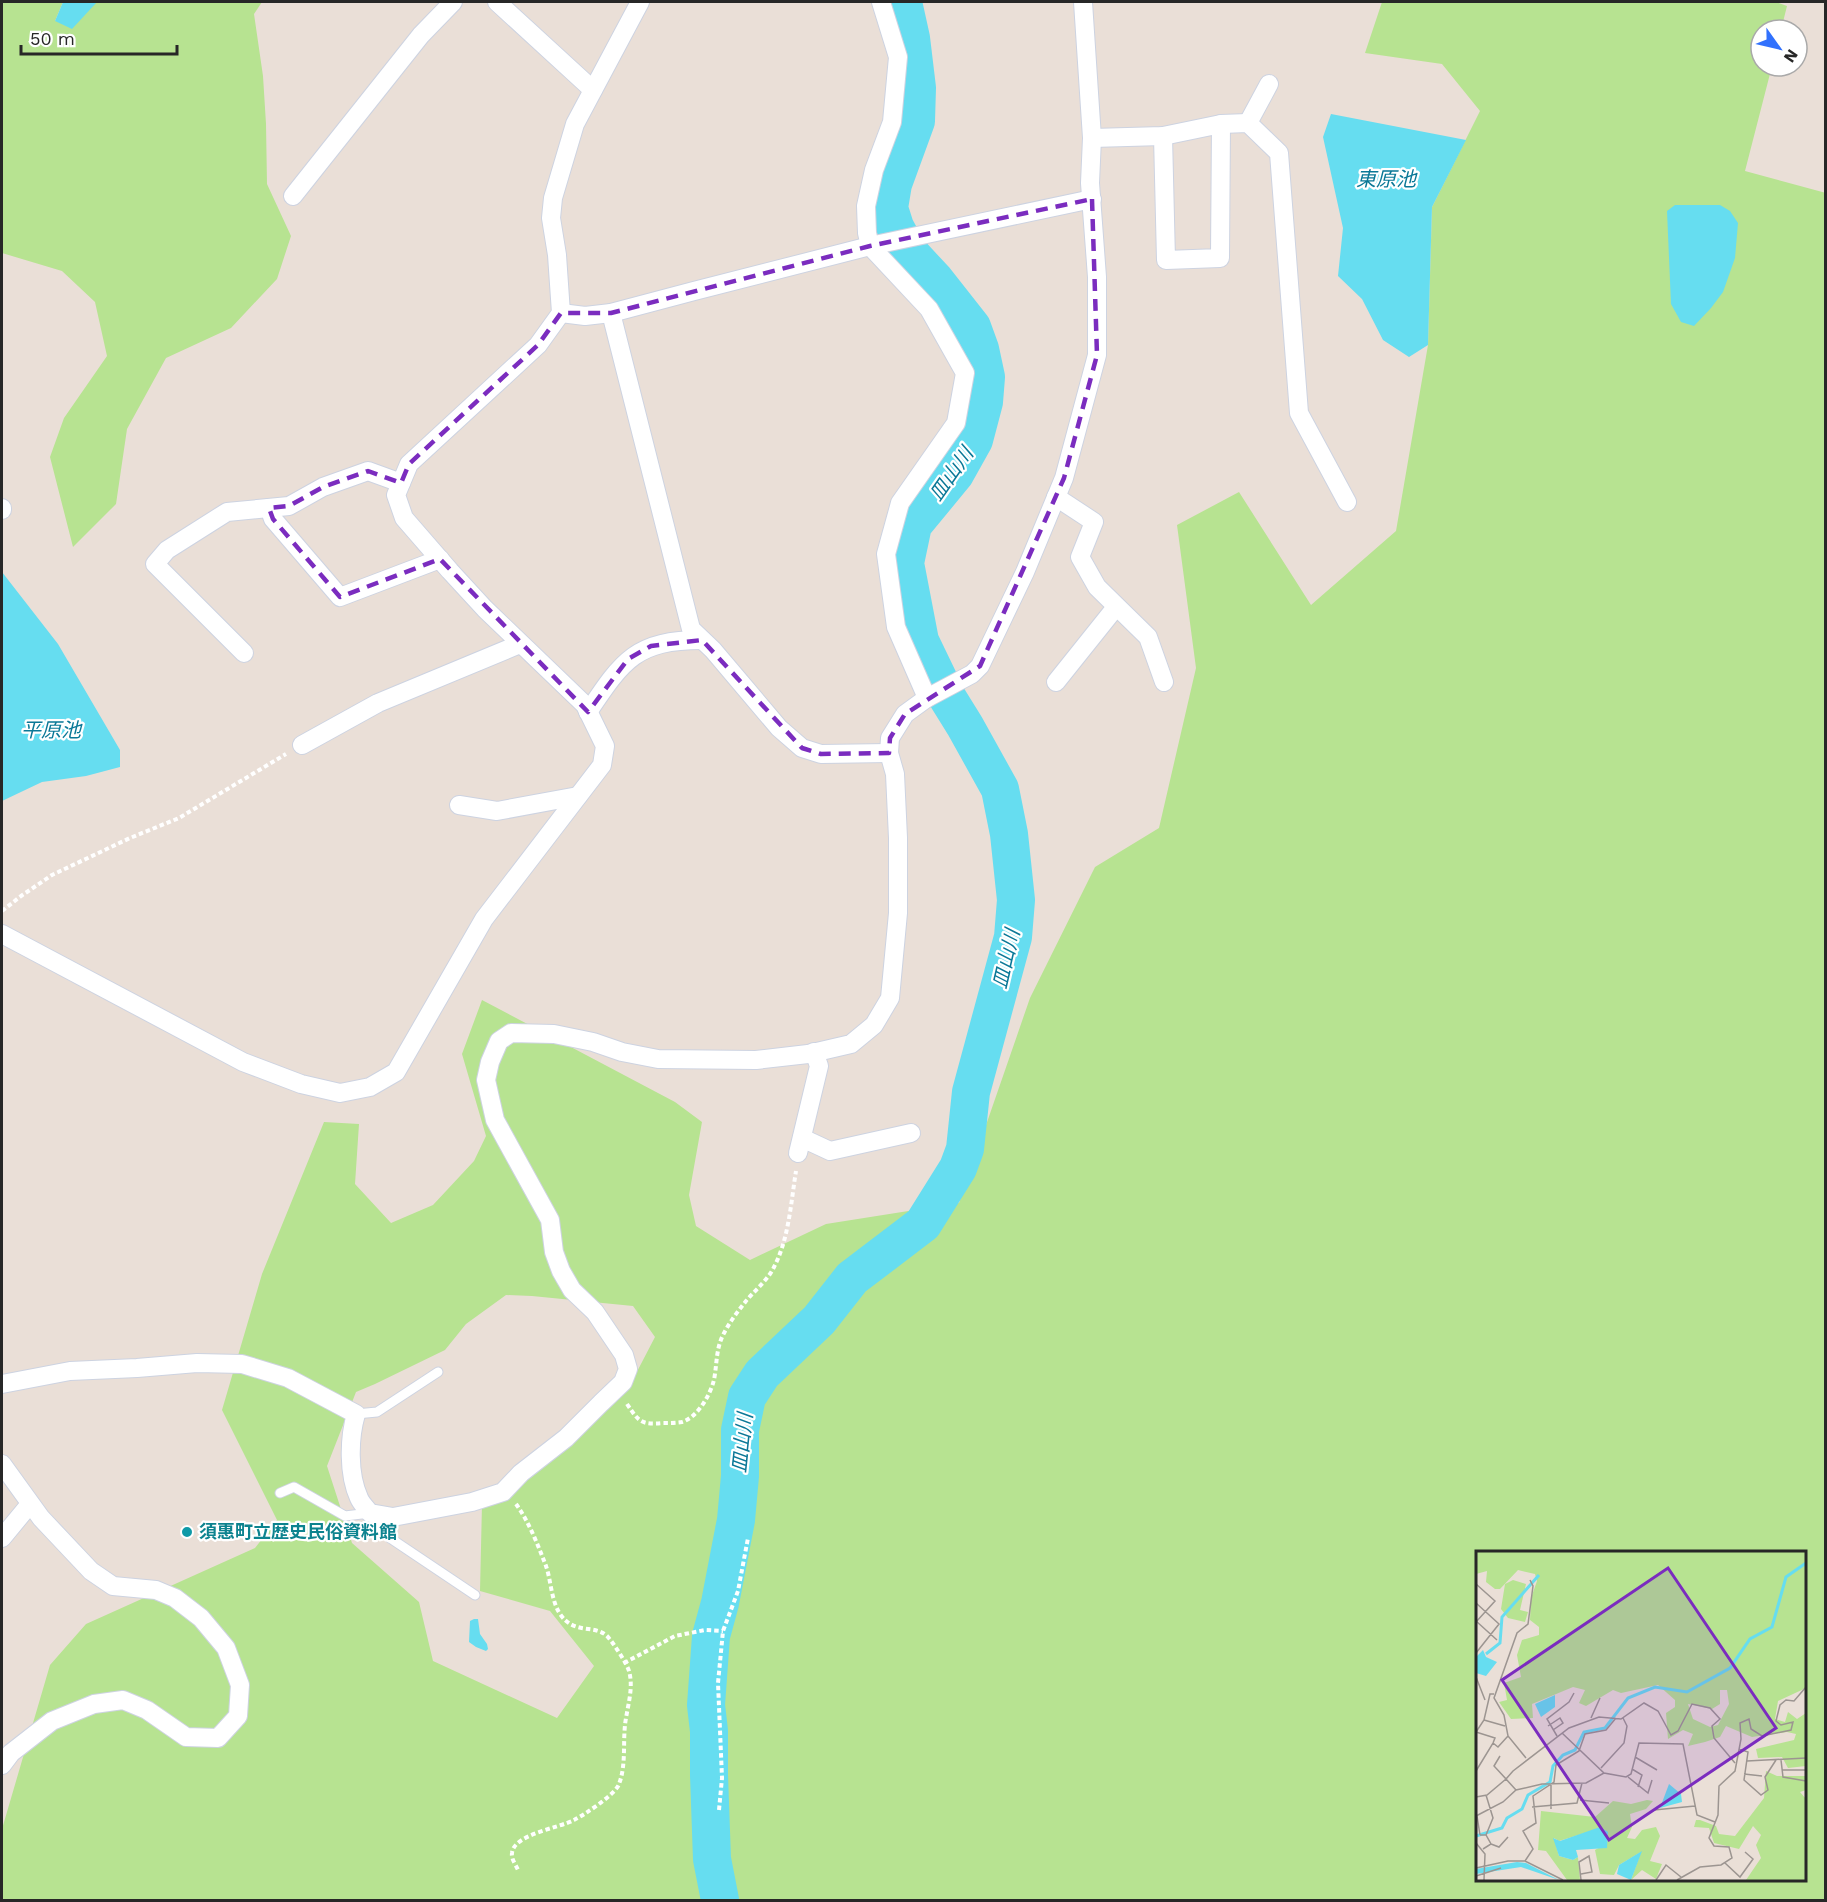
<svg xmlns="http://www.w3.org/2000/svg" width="1827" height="1902" font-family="'Work Sans','Noto Sans JP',sans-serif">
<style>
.green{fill:#b7e391;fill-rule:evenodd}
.water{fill:#66ddf0}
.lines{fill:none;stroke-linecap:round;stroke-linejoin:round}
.river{stroke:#66ddf0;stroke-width:38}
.lane-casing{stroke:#cdd3e1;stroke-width:11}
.street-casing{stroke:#cdd3e1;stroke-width:20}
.path{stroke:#fff;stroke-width:4;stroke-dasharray:4.5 3;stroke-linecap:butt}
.lane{stroke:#fff;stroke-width:9}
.street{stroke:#fff;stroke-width:18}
.marked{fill:none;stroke:#7b2cbf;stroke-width:4.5;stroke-dasharray:12 8;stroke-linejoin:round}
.culture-dot{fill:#0f9aa8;stroke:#fff;stroke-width:2}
.labels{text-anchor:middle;stroke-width:4.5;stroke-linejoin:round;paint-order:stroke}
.culture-label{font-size:18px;font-weight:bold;fill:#0d838f;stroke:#fff;text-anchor:start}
.water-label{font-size:20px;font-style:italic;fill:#0a7897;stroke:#fff}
.inset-river{fill:none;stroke:#66ddf0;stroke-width:3}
.inset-road{fill:none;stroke:#9c9591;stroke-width:1.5}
.view{fill:#7b2cbf;fill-opacity:0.15;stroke:#7b2cbf;stroke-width:3}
.inset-edge{fill:none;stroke:#272727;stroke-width:3}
</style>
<rect width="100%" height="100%" fill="#eadfd7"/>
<g class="green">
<polygon points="2,2 63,2 55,21 96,2 262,2 254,14 263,76 266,124 267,184 291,236 277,279 231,328 166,358 127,429 116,504 73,547 50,457 64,418 107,356 95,302 62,271 2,253"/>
<path d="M1382,2h394l11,4 -6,24h-20v36h11l-27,105 81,22 -1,1707h-1823v-71l48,-164 36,-41 169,-76 22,-28 -55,-110 40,-136 62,-152 35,2 -4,60 36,39 42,-18 41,-44 12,-25 -24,-82 20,-54 193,102 27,20 -13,73 7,31 54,34 76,-36 133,-21 71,-205 65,-131 64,-39 37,-160 -19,-143 62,-33 72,113 85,-74 32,-186 4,-138 48,-96 -38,-47 -77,-11zM506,1295l26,1 101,10 22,31 -26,50 -147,117 -2,87 70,20 44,55 -37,52 -124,-57 -14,-59 -67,-59 -25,-77 29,-74 19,-8 70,-34 21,-26zM1478,1552h326v328h-326z"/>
</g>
<g class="water">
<polygon points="63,2 97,2 72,29 55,21"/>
<polygon points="1331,114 1466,140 1432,207 1428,345 1409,357 1383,340 1362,299 1338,276 1343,228 1323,137"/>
<polygon points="1675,205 1720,205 1730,211 1738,223 1735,258 1723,292 1711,308 1694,326 1681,322 1671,304 1667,211"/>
<polygon points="2,572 58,644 120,750 120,767 86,776 42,782 2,801"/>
<polygon points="474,1619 478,1619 480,1634 487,1644 488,1649 486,1651 476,1647 469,1642 470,1621"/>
</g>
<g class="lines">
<polyline class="river" points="720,1900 712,1859 709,1775 709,1731 706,1705 711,1636 720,1603 736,1520 740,1476 740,1430 747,1397 762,1374 819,1320 852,1278 923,1224 958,1168 965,1149 971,1092 1013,937 1016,900 1009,834 1000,789 965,726 947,697 920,641 905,563 913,525 955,474 974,440 984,402 986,377 980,349 972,327 935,280 908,251 895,227 889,208 893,184 916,121 917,88 911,38 903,2"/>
<defs>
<g id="lane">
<polyline points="356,1414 377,1412 438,1372"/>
<polyline points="280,1493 294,1487 345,1516 370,1513 390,1538 475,1595"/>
</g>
<g id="street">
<polyline points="497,2 593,90"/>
<polyline points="881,2 898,57 892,122 874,170 866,206 867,233 870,246 929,309 965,373 956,423 900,503 886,554 896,627 927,698"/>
<polyline points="1248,123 1269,84"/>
<polyline points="1163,136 1166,260 1220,258 1221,124"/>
<polyline points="1092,138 1163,136 1221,124 1248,123 1279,153 1299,413 1347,502"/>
<polyline points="293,196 421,35 453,2"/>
<polyline points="561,313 585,316 611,313 694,291 870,246 1092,199"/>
<polyline points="611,313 691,629 713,650 779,728 802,748 821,754 889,753"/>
<polyline points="1056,497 1094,522 1080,557 1097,587 1148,637 1164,682"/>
<polyline points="269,508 273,519 340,597 440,559"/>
<polyline points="2,510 2,508"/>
<polyline points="244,653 155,564 167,550 227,512 289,506 323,487 368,471 401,483"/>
<polyline points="1056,682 1116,607"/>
<path d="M588,712c35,-52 48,-72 114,-72"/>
<polyline points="302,745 378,703 520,644"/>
<polyline points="459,805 497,811 578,796"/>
<polyline points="2,934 243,1062 301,1084 340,1093 370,1087 396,1072 484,919 602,765 605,746 585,705 485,609 450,571 404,518 396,495 409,464 538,345 561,313 557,255 551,218 553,198 575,124 640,2"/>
<polyline points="802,1138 830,1151 911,1133"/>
<polyline points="798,1153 819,1066 814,1052"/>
<path d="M2,1384l68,-13 67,-3 60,-5 45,1 46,14 68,36c-7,24 -8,60 3,84 2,5 7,10 11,15l23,4 79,-15 31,-10 18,-19 45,-35 35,-35 22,-21 5,-13 -4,-14 -29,-43 -23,-22 -11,-19 -7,-19 -4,-32 -55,-100 -9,-40 4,-18 9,-21 12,-8 43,1 39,8 29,10 36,7 98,1 52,-6 43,-10 23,-19 16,-27 8,-85v-75l-3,-64 -6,-21 1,-15 15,-24 22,-16 45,-24 8,-8 45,-94 39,-94 33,-123v-78l-7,-94 2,-45 -9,-136"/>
<polyline points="2,1464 41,1518 91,1571 113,1586 156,1590 175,1598 201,1618 226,1648 240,1685 238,1716 218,1738 186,1737 147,1710 123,1700 94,1704 52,1721 11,1753 2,1765"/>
<polyline points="2,1538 30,1504"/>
</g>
</defs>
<use href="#lane" class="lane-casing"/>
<use href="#street" class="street-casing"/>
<g class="path">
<polyline points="2,911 21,896 52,875 130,838 179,818 286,754"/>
<path d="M627,1404c12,18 14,21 36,19 6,0 13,0 19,-1 16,-5 28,-27 32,-42 3,-16 2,-31 9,-45 6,-12 15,-24 23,-34 10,-12 23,-22 29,-36 14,-28 16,-63 21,-94"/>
<path d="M516,1504c13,18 22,41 30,62 5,14 5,34 14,48 14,21 34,10 47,22 6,6 20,28 22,35 5,18 -2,36 -4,54 -2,19 1,41 -6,59 -3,10 -35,31 -45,36 -15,8 -60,14 -62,33 -1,6 4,12 6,17"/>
<polyline points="624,1663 675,1636 705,1630 723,1631"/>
<polyline points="719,1810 722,1778 718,1683 723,1631 738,1591 748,1538"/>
</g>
<use href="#lane" class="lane"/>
<use href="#street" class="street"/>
</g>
<path class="marked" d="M1092,199l5,156 -33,123 -84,188 -75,48 -15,24 -1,15 -68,1 -19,-6 -100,-108 -51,6 -23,13 -40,53 -148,-153 -100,38 -67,-78 -4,-11 20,-2 34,-19 45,-16 33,12 8,-19 129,-119 23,-32h50l259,-67z"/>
<circle class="culture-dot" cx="187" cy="1532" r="6"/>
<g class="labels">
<g class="culture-label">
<text x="199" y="1538">須惠町立歴史民俗資料館</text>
</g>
<g class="water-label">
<text x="1386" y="186">東原池</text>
<text transform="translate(951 474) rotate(-55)" y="7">皿山川</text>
<text x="51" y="737">平原池</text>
<text transform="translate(1006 959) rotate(-77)" y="7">皿山川</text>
<text transform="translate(742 1443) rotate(-84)" y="7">皿山川</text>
</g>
</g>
<g transform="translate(1476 1551)">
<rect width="330" height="330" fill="#eadfd7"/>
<path d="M0,1h330v136l-28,13 -3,18 10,3 3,-10 9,7 9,-6v53l-18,2 -6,-11 -24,1 -2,-9 38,-9 2,-6 -9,-2 -35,5 -26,-11 -6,11 -15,5 -17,4 5,-12 -10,-4 -15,9 -2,-26 9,-6v-7l-17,-15 -37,8 -8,-3 -27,16 -7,-3 6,-13 -12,-3 -41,17 1,14 -22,1 -12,-17 8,-2 -3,-17 17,-6 -4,-22 5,-15 17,-5v-8l-9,-7 1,-22 6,-17 -2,-7 -17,-4 -18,19h-5l-9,-7 1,-11 -11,3zM244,139h7l2,14 -11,21 -8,2 -17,-8 -5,-15 24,5 8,-5zM37,29l13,4 -6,26 8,2 -3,10 -17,-4 -7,-9 4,-25zM290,220l11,5h29v14l-6,2 6,7v81h-60l15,-22 -5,-13 5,-10 -8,-9 -14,23 -25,-6 -5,-15 -15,-1 2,-7h4l16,6 3,8 16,2 29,-38zM171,249l6,1 -7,8 -16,5 2,13 -5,11 8,1 7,-9 14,-3 4,9 -10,25 12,3 -6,15 -14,-9 -11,10 10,-28 -22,13 -5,10 -14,-1 -5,-24 11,-6 -8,-15 -39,12 -5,-3 5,18 14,4 5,-3 2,23h-13l-21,-29 -8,-1 3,-39 54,6 18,-16 18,3z" fill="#b7e391" fill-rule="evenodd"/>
<path d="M7,99l3,7 11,5 -11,14 -10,-3v-16zM79,144v12l-14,10 -6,-13zM193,233l12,10 1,8 -22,6zM124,276l8,5 -1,16 -31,2 2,7 -5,3 -14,-4 -6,-18 7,3zM166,300l-11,29 -14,-6 2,-9zM41,311l9,1 33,17 -38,-13 -45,7v-5z" fill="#66ddf0"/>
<path class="inset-river" d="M10,103l14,-11 2,-26 37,-42M0,285l26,-8 5,-10 15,-9 6,-14 22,-13 3,-16 10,-11 12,-5 9,-18 21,-4 23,-30 27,-11 32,5 43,-24 20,-29 22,-12 14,-50 20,-14"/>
<path class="inset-road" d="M0,33l19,17 -19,21M0,52l23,21 -23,29M0,70l21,19M0,126l9,23M115,167l9,-20M8,169l21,6M72,175l12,-8 3,5 -10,7M0,181l8,-12 6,-26h4M0,181l19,6 -2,5M86,182l42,40 22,4 5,-3 8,-31 44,1 14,71 18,7M81,185l-10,-17 22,-17 5,-9M263,198l9,3 -4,28 17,15 7,-5 -3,-13 11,-17M159,206l22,13M50,207l-18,-22 -4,-21 -10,-17 23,-65 11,-9 5,-38 -3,-6M305,209l2,17 23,4M271,210l59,-3M125,217l23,-25 3,-17 -4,-8M156,218l10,6 -4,12M306,219h24M0,220l17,-28 5,4 10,-11M268,223l18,2M152,226l20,16 4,-13M40,239l-10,-11 7,-8 56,-43 30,-11 22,2 23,-16 14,8 13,24 7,-4 14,-27 18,4 10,11 -8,7 2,12 21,25M10,244l7,23 -7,17M0,246l11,-2 19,-16 -12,-13 6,-10M104,249l29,3M56,256l45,-4 5,-20M75,258v-24M178,259l41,-4M0,265l27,-14 13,-12 26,-6 44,-1 18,-10M1,265l3,19M4,284h6l5,9 -8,5M0,292l9,11 -1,26M15,293l8,3 9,-10M49,310l8,-12 -10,-18 13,-8 -3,-27 21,-14 2,-17 23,-14 6,-17 21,-4 10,-12M249,312l15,14 13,-18 -8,-7M0,317l32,-7h17l38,19M105,323l11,-2 -3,-16 -10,6 2,18M0,325l25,-8M180,329l10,-15 15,12M201,329l23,-13 21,-2 11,-7 -3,-11 -15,-1 -5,-8 9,-23 1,-29 16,-15 6,-32 -1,-16 9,-4 2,10 11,7 29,-6 2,-8 -12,3 -5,-4 4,-16 6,-5 8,1 12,-14"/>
<path class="view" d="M192,17l108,160 -167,112 -107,-160z"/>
<rect width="330" height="330" class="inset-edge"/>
</g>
<rect width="1827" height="1902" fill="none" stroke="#272727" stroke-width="6"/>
<g transform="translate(1779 48) rotate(124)"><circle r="28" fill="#ffffff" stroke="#a9a9a9" stroke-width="1.5"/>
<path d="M0-4.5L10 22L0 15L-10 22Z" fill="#3171fd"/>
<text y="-9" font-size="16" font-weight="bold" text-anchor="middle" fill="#272727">N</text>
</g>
<path d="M21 45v9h156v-9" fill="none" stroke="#272727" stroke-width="3"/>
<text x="30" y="45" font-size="18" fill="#272727" stroke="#ffffff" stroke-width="4.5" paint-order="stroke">50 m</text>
</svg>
